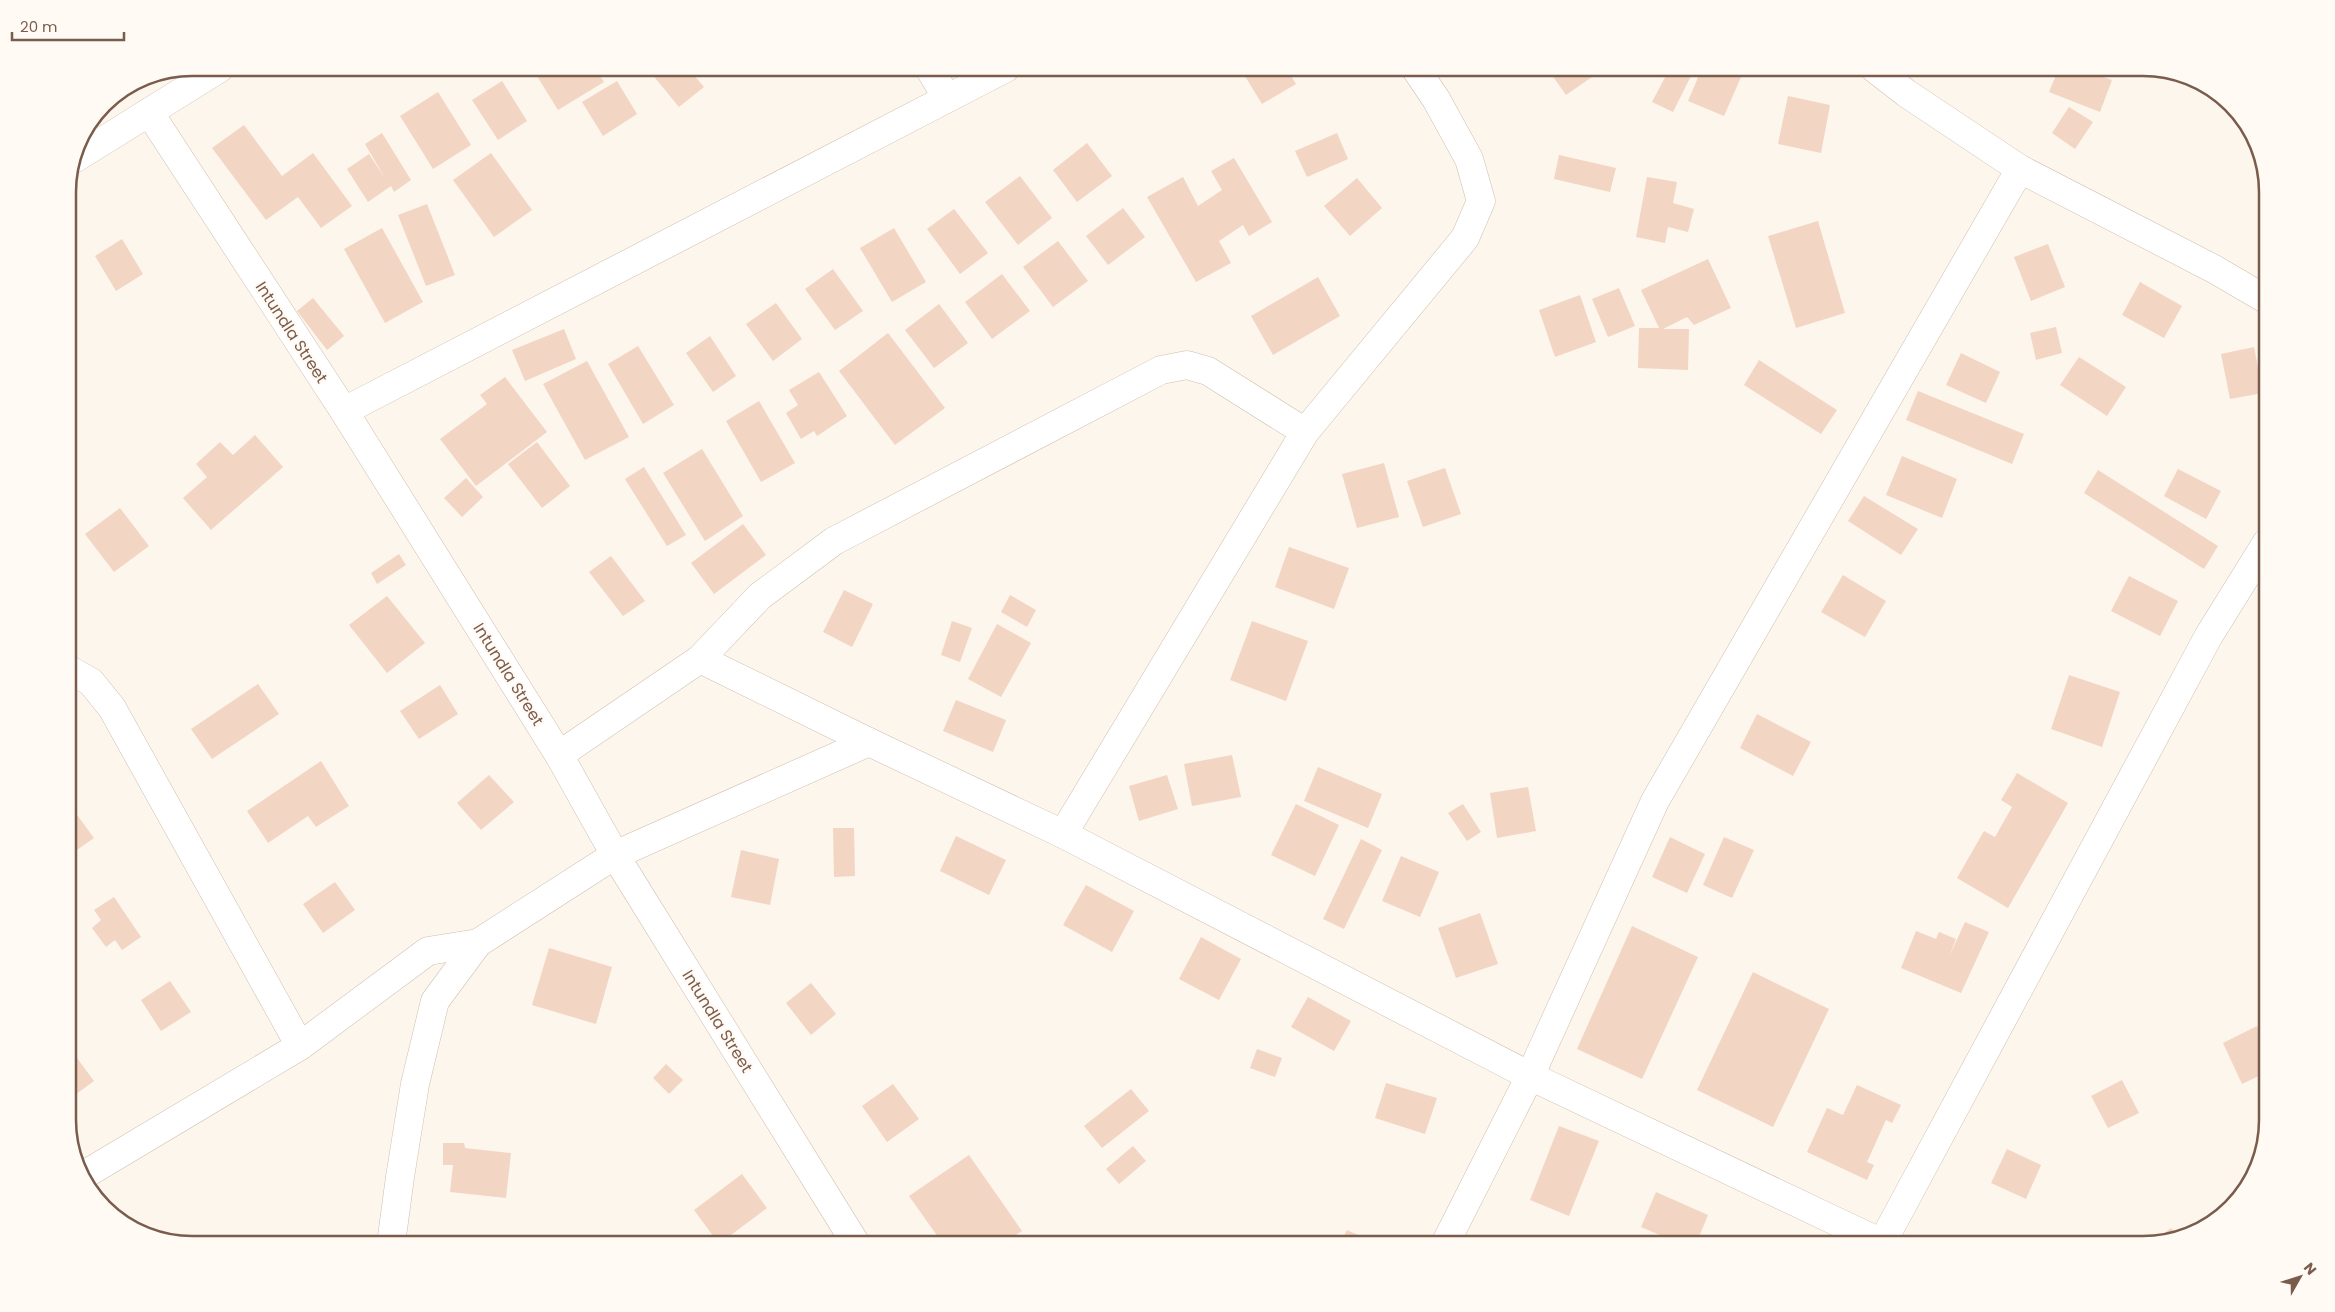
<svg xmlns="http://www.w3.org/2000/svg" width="2335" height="1312" font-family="Poppins,sans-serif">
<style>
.building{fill:#f3d5c3}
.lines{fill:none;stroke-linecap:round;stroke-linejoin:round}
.street-casing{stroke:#d1beb0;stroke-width:29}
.street{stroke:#fff;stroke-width:28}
.labels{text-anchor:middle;stroke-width:4.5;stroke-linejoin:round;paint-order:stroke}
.street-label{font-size:16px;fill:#7a5c4d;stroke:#fffaf3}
.rim{fill:none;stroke:#7a5c4d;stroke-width:2.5}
</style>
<rect width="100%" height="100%" fill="#fdf6ec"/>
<g class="building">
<polygon points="532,68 595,68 604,82 558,110"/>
<polygon points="658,68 688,68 704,87 679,107 651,73"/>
<polygon points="1240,68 1286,68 1296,84 1262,104"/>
<polygon points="1547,68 1601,68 1602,70 1566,95"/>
<polygon points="1670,68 1695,68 1673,112 1652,102"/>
<polygon points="1702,68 1745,68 1724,116 1688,101"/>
<polygon points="2059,68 2078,68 2112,80 2100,112 2049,92"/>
<polygon points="502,81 527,121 498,140 472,100"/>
<polygon points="617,81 637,114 603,136 582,102"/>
<polygon points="438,92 471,145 433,169 400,116"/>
<polygon points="1788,96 1830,105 1821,153 1778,144"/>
<polygon points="2069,107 2093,122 2075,149 2052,133"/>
<polygon points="244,125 282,176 313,153 352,206 321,228 298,197 266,220 212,148"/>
<polygon points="382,133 411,180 394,192 391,186 368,202 347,169 369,154 385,178 365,144"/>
<polygon points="1337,133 1348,159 1307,177 1295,151"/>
<polygon points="1087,143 1112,176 1077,202 1053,170"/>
<polygon points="491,153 532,210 494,237 453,180"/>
<polygon points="1559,155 1616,168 1610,192 1554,179"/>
<polygon points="1234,158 1272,222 1249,236 1243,225 1219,241 1231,263 1196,282 1147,197 1183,177 1198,206 1222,190 1211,171"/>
<polygon points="1020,176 1052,218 1018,245 985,202"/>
<polygon points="1647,177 1677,182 1673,203 1694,209 1688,232 1668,227 1665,243 1636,237"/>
<polygon points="1357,178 1382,208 1350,236 1324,206"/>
<polygon points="427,204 455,275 426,286 398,215"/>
<polygon points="1123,208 1145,237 1108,265 1086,236"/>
<polygon points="954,209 988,253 960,274 927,229"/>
<polygon points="1818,221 1845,313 1796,328 1768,236"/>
<polygon points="382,228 423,302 385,323 344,249"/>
<polygon points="894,228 926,282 892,302 860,248"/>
<polygon points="122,239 143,274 116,291 95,256"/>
<polygon points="1058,241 1088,281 1053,307 1023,267"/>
<polygon points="2048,244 2065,287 2031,301 2014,257"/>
<polygon points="1708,259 1731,308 1694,325 1687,317 1663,329 1689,329 1688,370 1638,368 1639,328 1659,328 1641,290"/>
<polygon points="833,269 863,311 835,330 805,289"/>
<polygon points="1002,274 1030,311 992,339 965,302"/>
<polygon points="1318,277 1340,316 1273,355 1251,316"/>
<polygon points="2140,282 2182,306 2164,338 2122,315"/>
<polygon points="1619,288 1635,326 1608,337 1592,299"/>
<polygon points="1580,295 1596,342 1555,357 1539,310"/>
<polygon points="313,298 344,336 327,350 297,311"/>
<polygon points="776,303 802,339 773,361 746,324"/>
<polygon points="939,304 968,343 934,368 905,330"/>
<polygon points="2056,327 2062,353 2036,360 2030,333"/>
<polygon points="564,329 576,359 525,381 512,350"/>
<polygon points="888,333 945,408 895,445 839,371"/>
<polygon points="710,336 736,376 713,392 686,353"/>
<polygon points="638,346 674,405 643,424 608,364"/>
<polygon points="2254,347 2263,393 2230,399 2221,354"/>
<polygon points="1961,353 2000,372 1986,403 1946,385"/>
<polygon points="2079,357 2126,387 2107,416 2060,385"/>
<polygon points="1759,360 1837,410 1821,434 1744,385"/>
<polygon points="587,361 629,437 585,460 543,384"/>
<polygon points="819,372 847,416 817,436 814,431 801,439 786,413 798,405 789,390"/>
<polygon points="505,377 547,432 476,486 440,439 487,404 480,395"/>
<polygon points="1918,391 2024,434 2012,464 1906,420"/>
<polygon points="759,401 795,463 761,482 726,421"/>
<polygon points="255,435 283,467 211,530 183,498 207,477 196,464 220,442 233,455"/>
<polygon points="537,442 570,486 542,508 508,464"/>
<polygon points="702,449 743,516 705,541 663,473"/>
<polygon points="1902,456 1957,479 1942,518 1886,495"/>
<polygon points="1384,463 1399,517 1357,528 1342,474"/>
<polygon points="644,467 686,535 667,546 625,479"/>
<polygon points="1445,468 1461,514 1423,527 1407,481"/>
<polygon points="2178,469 2221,491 2206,519 2164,496"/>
<polygon points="2098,470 2218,546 2204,569 2084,493"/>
<polygon points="466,478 483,497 462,517 444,498"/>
<polygon points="1864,496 1918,529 1901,555 1848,521"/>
<polygon points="120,508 149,546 114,572 85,534"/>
<polygon points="743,524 766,555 714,594 691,563"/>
<polygon points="1289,547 1349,568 1334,609 1275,587"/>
<polygon points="399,554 406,565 377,584 371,573"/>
<polygon points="611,556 645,601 623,616 589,572"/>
<polygon points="1843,575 1886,601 1865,637 1821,612"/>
<polygon points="2129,576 2178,601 2160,636 2111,611"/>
<polygon points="844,590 873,604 852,647 823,632"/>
<polygon points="1010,595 1036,610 1027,627 1001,612"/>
<polygon points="387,596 425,643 387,673 349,625"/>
<polygon points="952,621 972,628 960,662 941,655"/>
<polygon points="1252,621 1308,641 1286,701 1230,680"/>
<polygon points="997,624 1031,643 1001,697 968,679"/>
<polygon points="2069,675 2120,692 2102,747 2051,729"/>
<polygon points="258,684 279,714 212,759 191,729"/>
<polygon points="440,685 458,714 419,739 400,711"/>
<polygon points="956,700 1006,720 993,752 943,731"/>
<polygon points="1757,714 1811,742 1793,776 1740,748"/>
<polygon points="1232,755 1241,797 1192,806 1184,764"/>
<polygon points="321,761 349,806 316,827 308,816 268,843 247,811"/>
<polygon points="1318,767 1382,794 1368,828 1304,801"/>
<polygon points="2017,773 2068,803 2008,908 1957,878 1984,831 1995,837 2012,807 2001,800"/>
<polygon points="489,775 514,802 481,830 457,803"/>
<polygon points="1167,775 1178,809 1139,821 1129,786"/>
<polygon points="1528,787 1536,831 1497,838 1490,793"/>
<polygon points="69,804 94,838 68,856 68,805"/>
<polygon points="1296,804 1339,825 1315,876 1271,855"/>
<polygon points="1463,804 1481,832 1467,841 1448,813"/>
<polygon points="833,828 854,828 855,876 834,877"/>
<polygon points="956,836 1006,860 989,895 940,871"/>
<polygon points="1670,837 1705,854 1687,893 1652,877"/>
<polygon points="1724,837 1754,850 1732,898 1703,885"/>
<polygon points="1361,839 1382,850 1344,929 1323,919"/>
<polygon points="741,850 779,859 770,905 731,897"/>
<polygon points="1401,856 1439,872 1420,917 1382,901"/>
<polygon points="335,882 355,910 323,933 303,904"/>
<polygon points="1086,885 1134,911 1112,952 1063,925"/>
<polygon points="114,897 141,937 122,950 115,940 106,947 92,928 101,920 94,910"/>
<polygon points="1480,913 1498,964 1456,978 1438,928"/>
<polygon points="1965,922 1989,932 1961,993 1901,968 1916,931 1936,939 1939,932 1956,939 1949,957"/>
<polygon points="1632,926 1698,957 1642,1079 1577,1049"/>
<polygon points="1201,937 1241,959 1219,1000 1179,979"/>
<polygon points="549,948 612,967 596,1024 532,1005"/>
<polygon points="1753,972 1829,1009 1773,1127 1697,1090"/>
<polygon points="170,981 191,1012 161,1031 141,1000"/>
<polygon points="811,983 836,1014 811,1035 786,1003"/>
<polygon points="1308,997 1351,1021 1334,1051 1291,1027"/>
<polygon points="2257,1026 2267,1048 2267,1072 2242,1084 2223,1043"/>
<polygon points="68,1046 94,1081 68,1100"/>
<polygon points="1257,1049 1282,1058 1275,1077 1250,1068"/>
<polygon points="666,1064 683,1080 669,1094 653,1078"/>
<polygon points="2122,1080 2139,1113 2108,1128 2091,1096"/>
<polygon points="1386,1083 1437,1098 1425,1134 1375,1118"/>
<polygon points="893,1084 919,1119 887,1142 862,1106"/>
<polygon points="1857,1085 1901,1105 1892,1123 1886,1120 1867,1162 1874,1165 1867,1180 1807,1152 1827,1108 1843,1115"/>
<polygon points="1131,1089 1149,1111 1102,1148 1084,1126"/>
<polygon points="1559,1126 1599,1141 1569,1216 1530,1200"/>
<polygon points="443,1143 464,1143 465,1148 511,1153 506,1198 450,1192 453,1165 443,1165"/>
<polygon points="1133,1146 1146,1161 1119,1184 1106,1169"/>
<polygon points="2007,1149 2041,1165 2026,1199 1991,1183"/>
<polygon points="969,1155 1022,1231 1003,1244 943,1244 909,1196"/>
<polygon points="742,1174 767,1208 719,1244 694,1210"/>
<polygon points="1656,1192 1708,1215 1696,1244 1681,1244 1641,1227"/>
<polygon points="2171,1228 2177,1235 2153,1242"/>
<polygon points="1347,1230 1378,1244 1340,1244"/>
</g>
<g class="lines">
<defs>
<g id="street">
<polyline points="929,68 947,98"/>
<polyline points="1874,68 1906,93 2020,169 2214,269 2267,300"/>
<polyline points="149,112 344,411 559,755 615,855 856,1244"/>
<polyline points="74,159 220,68"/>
<polyline points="344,411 1006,68"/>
<polyline points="700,659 760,596 834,541 1161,370 1187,365 1208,371 1305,432"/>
<polyline points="68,669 91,682 112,708 300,1046"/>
<polyline points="559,755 700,659 869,742 1063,834 1530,1076 1884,1244"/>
<polyline points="1063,834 1305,432 1465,238 1481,201 1469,159 1436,99 1415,68"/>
<polyline points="84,1175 300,1046 428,951 478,943"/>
<polyline points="1882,1243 2208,637 2267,542"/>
<polyline points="391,1244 400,1177 415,1084 435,1001 478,943 615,855 869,742"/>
<polyline points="1445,1244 1530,1076 1655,801 2020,169"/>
</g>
</defs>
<use href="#street" class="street-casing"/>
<use href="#street" class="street"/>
</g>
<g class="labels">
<g class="street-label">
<text transform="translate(292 332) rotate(57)" y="6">Intundla Street</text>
<text transform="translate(509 674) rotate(58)" y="6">Intundla Street</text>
<text transform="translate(718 1021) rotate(58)" y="6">Intundla Street</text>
</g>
</g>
<path d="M0 0H2335V1312H0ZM192 76H2143A116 116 0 0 1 2259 192V1120A116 116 0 0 1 2143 1236H192A116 116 0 0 1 76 1120V192A116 116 0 0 1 192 76Z" fill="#fffaf3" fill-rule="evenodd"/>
<path class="rim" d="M192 76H2143A116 116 0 0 1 2259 192V1120A116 116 0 0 1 2143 1236H192A116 116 0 0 1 76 1120V192A116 116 0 0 1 192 76Z"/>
<g transform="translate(2300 1277) rotate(51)" stroke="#fffaf3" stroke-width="4" paint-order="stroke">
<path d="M0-4L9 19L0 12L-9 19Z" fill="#7a5c4d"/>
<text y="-8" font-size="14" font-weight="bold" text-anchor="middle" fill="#7a5c4d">N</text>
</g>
<path d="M12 32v8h112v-8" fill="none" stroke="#7a5c4d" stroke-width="2.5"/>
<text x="20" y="32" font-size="15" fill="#7a5c4d" stroke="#fffaf3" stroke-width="4" paint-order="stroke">20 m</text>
</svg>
